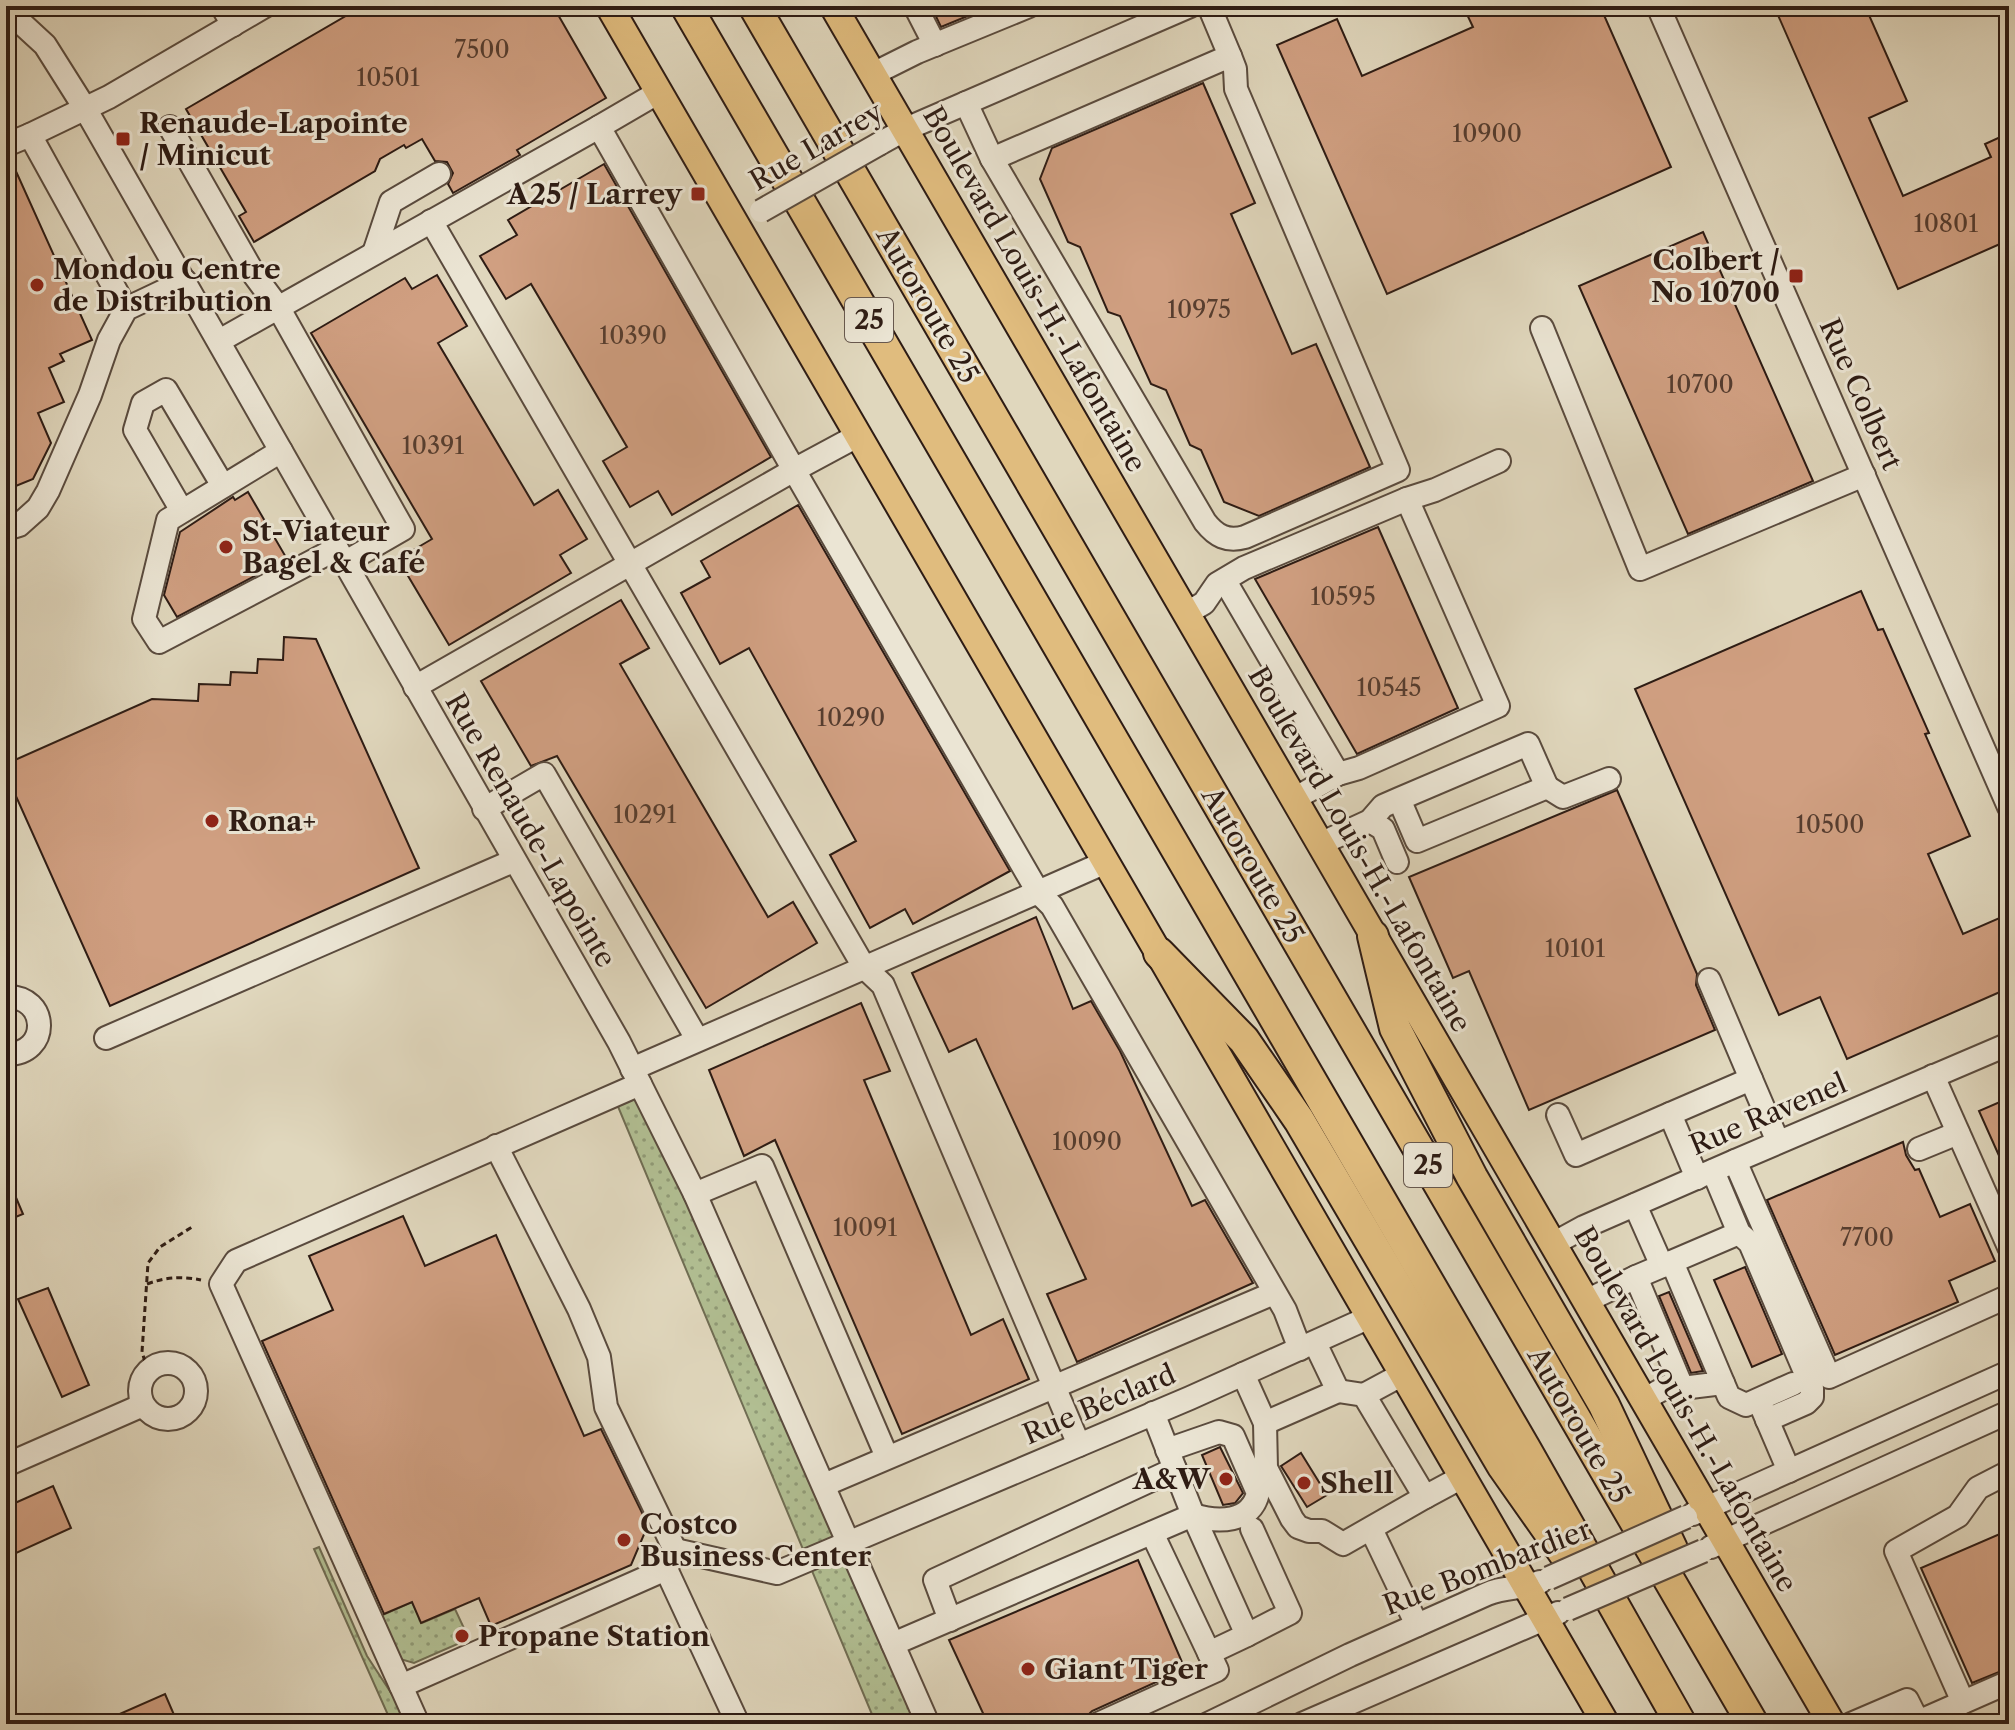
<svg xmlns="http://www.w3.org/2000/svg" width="2015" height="1730" font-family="'Libre Caslon Text',serif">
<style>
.grass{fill:url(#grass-dots);stroke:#706d53;stroke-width:2}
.building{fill:#d09f81;stroke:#2e1c14;stroke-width:2}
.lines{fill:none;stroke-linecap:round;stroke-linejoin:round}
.minor-casing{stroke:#5a4b3e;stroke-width:26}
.major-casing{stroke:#2e1c14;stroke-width:30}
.highway-casing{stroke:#2e1c14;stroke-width:34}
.path{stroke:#2e1c14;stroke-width:3;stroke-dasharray:6 4;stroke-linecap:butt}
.minor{stroke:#ebe5d4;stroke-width:22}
.major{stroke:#e0bc7e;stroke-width:26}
.highway{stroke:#e0bc7e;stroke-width:30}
.minor-bridge-casing{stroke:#5a4b3e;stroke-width:26;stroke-linecap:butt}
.minor-bridge{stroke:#ebe5d4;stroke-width:22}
.poi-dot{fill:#8f2418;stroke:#ebe5d4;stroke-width:3}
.labels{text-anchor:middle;stroke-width:6;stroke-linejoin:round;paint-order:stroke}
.number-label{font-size:24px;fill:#563d2f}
.shield{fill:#ebe5d4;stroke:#67584e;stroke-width:2}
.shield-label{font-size:26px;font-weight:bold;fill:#2e1c14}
.poi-label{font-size:28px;font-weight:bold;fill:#2e1c14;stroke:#ebe5d4;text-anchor:start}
.street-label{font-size:28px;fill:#2e1c14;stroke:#ebe5d4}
</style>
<defs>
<pattern id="grass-dots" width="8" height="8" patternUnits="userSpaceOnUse" patternTransform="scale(2)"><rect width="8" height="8" fill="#b1be92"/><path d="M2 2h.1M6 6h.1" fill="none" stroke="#909a76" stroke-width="1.8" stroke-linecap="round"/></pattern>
</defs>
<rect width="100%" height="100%" fill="#e0d7bd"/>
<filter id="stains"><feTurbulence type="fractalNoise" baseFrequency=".0025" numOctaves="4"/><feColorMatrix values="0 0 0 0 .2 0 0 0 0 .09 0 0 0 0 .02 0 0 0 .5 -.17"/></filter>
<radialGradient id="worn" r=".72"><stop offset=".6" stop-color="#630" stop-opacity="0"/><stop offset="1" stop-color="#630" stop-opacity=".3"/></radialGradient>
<g class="grass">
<polygon points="640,1084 927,1724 876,1724 614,1097"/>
<polygon points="319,1547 367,1656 397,1702 407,1724 392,1724 314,1549"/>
<polygon points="412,1602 422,1623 455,1609 469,1639 414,1663 400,1659 378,1617"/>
</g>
<g class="building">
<polygon points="363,6 553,6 606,98 517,150 520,155 453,193 448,184 453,173 447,162 435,161 422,139 406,148 404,145 380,159 375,171 254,242 239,216 246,212 186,109"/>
<polygon points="931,6 992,6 941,27"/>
<polygon points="1463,6 1600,6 1671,167 1387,294 1277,45 1337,19 1362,76 1473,27"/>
<polygon points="1774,6 1865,6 1907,101 1869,118 1903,196 1991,157 1985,144 2009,133 2009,240 1898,289"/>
<polygon points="1203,83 1255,203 1231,214 1292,354 1316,344 1370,467 1259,516 1224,502 1201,450 1190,445 1166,390 1151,384 1120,316 1108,312 1080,247 1068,242 1040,179 1052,148"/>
<polygon points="10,158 92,340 60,354 64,361 49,368 64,402 38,413 51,443 33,479 6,490 6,159"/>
<polygon points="604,164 771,457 672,515 658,491 630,507 603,461 627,447 531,284 506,299 480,256 517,235 508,220"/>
<polygon points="1703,232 1813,481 1688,534 1579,286"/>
<polygon points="437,275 467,326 438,343 534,505 558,490 587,539 560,555 571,573 449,645 398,559 432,539 311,333 405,278 412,289"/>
<polygon points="248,492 287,559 177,617 164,595 180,532 233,497 235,500"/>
<polygon points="798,505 1010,871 913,924 905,909 870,928 830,855 856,841 749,648 720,664 681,593 710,577 701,561"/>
<polygon points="1378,527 1458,708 1357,754 1255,579"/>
<polygon points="1861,591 1878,630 1883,629 1929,733 1925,734 1970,836 1928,854 1963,934 2004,916 2009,929 2009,988 1847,1059 1820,997 1779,1015 1635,689"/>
<polygon points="621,600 649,648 620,664 768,917 793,902 817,943 706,1008 557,756 531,766 481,681"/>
<polygon points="284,637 316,639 419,868 110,1006 6,774 6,764 152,699 198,701 199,684 230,685 231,672 257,673 258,659 283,660"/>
<polygon points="1617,790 1697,974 1696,985 1715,1030 1529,1110 1469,971 1453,978 1409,877"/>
<polygon points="1036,917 1073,1009 1091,1001 1120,1051 1192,1206 1205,1200 1253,1283 1077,1362 1047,1294 1086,1279 976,1039 949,1052 912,973"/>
<polygon points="861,1003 890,1071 864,1080 971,1335 1003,1319 1029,1379 902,1434 775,1140 744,1156 709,1070"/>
<polygon points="2009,1098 2009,1178 1979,1111"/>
<polygon points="1903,1142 1906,1155 1915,1170 1919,1169 1940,1217 1970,1204 1995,1261 1949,1281 1958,1302 1835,1355 1767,1200"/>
<polygon points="6,1174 23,1214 6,1221"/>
<polygon points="403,1216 425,1266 496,1235 584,1436 601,1429 648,1525 631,1565 491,1626 479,1598 421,1623 412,1602 384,1614 262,1341 333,1310 309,1256"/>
<polygon points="1745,1267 1782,1354 1752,1367 1714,1280"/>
<polygon points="48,1288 89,1385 62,1397 18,1299"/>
<polygon points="1669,1292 1703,1371 1691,1373 1659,1296"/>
<polygon points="1220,1447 1243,1493 1235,1503 1223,1505 1202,1455"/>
<polygon points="1301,1453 1327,1495 1307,1507 1281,1466"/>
<polygon points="53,1486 71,1528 14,1554 6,1536 6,1507"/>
<polygon points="2009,1530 2009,1668 1972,1683 1921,1568"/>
<polygon points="1138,1560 1185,1669 1092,1711 1079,1724 988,1724 949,1640"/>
<polygon points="165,1694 178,1724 97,1724"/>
</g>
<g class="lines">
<defs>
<g id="minor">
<polyline points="222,6 233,25"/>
<polyline points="915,6 935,45"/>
<polyline points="1658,6 2009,807"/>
<polyline points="6,9 45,45 86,110 619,1042 695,1194 928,1724"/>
<polyline points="873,74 917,52 1029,6"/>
<polyline points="659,92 599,127 794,470 859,435"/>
<polyline points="966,103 992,159 1230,56 1209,6"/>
<polyline points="170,127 255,276 278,307 403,529 344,563"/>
<polyline points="30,135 109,97 265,6"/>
<polyline points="879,144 906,129 1190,6"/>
<polyline points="6,145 30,135 126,309"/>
<path d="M992,159l213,363c11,14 22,20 40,15l153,-67 -162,-381 -1,-20 -5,-13"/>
<polyline points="431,221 864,967 883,985 1079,1445"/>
<polyline points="374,253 391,202 439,174"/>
<polyline points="1542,328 1640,569 1864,475"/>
<polyline points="219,341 599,127"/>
<polyline points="281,451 168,520 144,619 159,642 336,549"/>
<polyline points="1407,499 1435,490 1499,461"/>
<polyline points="182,511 135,430 143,403 166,390 223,486"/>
<polyline points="6,529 19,525 38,508 48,491 90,395 109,340 126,309 185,281"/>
<polyline points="1225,581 1338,774"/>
<polyline points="1187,613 1204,603 1217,584 1244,568 1407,499 1498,706 1359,768 1338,774 1294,799"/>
<polyline points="415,687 794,470 1038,892 1106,862"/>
<polyline points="1547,787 1563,797 1609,779"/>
<polyline points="484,809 544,774 697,1039"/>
<polyline points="1370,821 1383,829 1397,862"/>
<polyline points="1320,844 1370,821 1383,806 1399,799 1528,744 1547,787 1417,841 1399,799"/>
<polyline points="1709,980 1751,1079"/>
<path d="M6,997c43,-2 45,58 0,57"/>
<polyline points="106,1038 513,861"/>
<polyline points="632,1069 1038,892 1052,906 1285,1310 1300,1349"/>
<polyline points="1933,1076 2009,1247"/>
<polyline points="1670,1114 1751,1079 1778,1142"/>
<polyline points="1558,1115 1576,1155 1670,1114 1697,1178"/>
<polyline points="1919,1149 1958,1133"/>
<polyline points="1735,1161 1829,1377 2009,1296"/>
<polyline points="1713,1171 1739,1233 1750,1243 1812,1388 1812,1397 1806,1403 1767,1420"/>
<polyline points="695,1194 762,1166 887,1457"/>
<polyline points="1635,1205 1662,1266 1636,1277"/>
<polyline points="1553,1244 1584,1227 1735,1161 2009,1044"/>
<polyline points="1672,1262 1723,1383 1682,1388 1679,1380"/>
<polyline points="1662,1266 1739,1233"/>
<polyline points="1586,1301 1636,1277 1679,1380 1643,1400"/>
<circle cx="168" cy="1391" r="28"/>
<polyline points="1243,1374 1265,1423 1338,1391 1315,1343"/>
<polyline points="1723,1383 1729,1397 1746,1405 1793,1384"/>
<polyline points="1338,1391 1364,1395 1425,1497 1464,1476"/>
<polyline points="1364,1395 1403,1374"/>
<polyline points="1762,1408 1789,1471"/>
<polyline points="1265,1423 1266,1468 1292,1519 1298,1527 1309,1531 1322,1531 1343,1544 1425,1497"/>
<path d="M1167,1450l52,-18 14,4 25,57c-7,30 -40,30 -65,22"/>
<polyline points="6,1465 143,1405"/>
<polyline points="824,1485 1274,1293"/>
<polyline points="1693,1514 2009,1372"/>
<polyline points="1371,1529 1417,1625"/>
<polyline points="1152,1533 1209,1653 1247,1635 1193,1515"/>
<polyline points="1711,1547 2009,1412"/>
<polyline points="675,1550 777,1573 1190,1398 1370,1317"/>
<polyline points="666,1569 738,1724"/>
<polyline points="950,1620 935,1580 1175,1469"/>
<polyline points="1247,1635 1290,1613 1252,1529"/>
<polyline points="893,1644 1193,1515 1153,1413"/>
<polyline points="401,1686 666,1569 675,1550 606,1407 599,1357 579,1309 496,1146"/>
<polyline points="1963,1702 1896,1551 1958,1516 1978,1488 2009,1472"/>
<polyline points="418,1724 221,1284 236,1261 640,1084"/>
<polyline points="1098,1724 1217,1670 1209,1653"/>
<path d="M1208,1724l142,-69 137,-61c18,-8 36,-5 53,-12"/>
<polyline points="1302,1724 1558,1613"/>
<polyline points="1851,1724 1907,1700 1918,1722 2009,1682"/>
</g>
<g id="major">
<polyline points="609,6 1606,1724"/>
<polyline points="833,6 1832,1724"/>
</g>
<g id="highway">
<polyline points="686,6 1526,1450 1681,1724"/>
<polyline points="754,6 1753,1724"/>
<polyline points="1373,936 1395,1028 1472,1177 1604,1405 1672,1549"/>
<polyline points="1159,953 1244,1040 1299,1120 1502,1465 1566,1556"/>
</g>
</defs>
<use href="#minor" class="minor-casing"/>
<use href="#major" class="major-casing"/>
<use href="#highway" class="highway-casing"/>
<g class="path">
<path d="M147,1284c19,-7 35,-8 54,-4"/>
<polyline points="148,1371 142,1352 148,1263 160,1247 192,1227"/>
</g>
<use href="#minor" class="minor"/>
<use href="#major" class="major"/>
<use href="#highway" class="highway"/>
<defs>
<g id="minor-bridge">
<polyline points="761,211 879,144"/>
<polyline points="1549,1578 1686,1517"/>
<polyline points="1568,1609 1703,1551"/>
</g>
</defs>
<use href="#minor-bridge" class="minor-bridge-casing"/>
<use href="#minor-bridge" class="minor-bridge"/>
</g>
<g class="poi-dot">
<rect x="115" y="131" width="16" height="16" rx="4"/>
<rect x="690" y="186" width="16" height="16" rx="4"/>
<rect x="1788" y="268" width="16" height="16" rx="4"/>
<circle cx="37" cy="285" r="8"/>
<circle cx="226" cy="547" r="8"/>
<circle cx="212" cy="821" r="8"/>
<circle cx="1226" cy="1479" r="8"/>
<circle cx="1304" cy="1483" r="8"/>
<circle cx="624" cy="1540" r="8"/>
<circle cx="462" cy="1636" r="8"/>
<circle cx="1028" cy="1669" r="8"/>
</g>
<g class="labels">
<g class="number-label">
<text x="482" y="58">7500</text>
<text x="388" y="86">10501</text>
<text x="1487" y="142">10900</text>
<text x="1946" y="232">10801</text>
<text x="1199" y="318">10975</text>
<text x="633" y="344">10390</text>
<text x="1700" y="393">10700</text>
<text x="433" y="454">10391</text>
<text x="1343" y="605">10595</text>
<text x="1389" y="696">10545</text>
<text x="851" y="726">10290</text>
<text x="645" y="823">10291</text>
<text x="1830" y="833">10500</text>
<text x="1575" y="957">10101</text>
<text x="1087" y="1150">10090</text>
<text x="865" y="1236">10091</text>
<text x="1867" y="1246">7700</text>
</g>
<g class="shield">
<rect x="845" y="298" width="48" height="44" rx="6"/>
<rect x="1404" y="1143" width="48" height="44" rx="6"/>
</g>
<g class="shield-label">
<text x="869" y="329">25</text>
<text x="1428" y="1174">25</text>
</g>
<g class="poi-label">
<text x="139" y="133">Renaude-Lapointe<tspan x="139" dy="32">/ Minicut</tspan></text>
<text x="682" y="204" text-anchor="end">A25 / Larrey</text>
<text x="1780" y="270" text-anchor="end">Colbert /<tspan x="1780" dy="32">No 10700</tspan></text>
<text x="53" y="279">Mondou Centre<tspan x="53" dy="32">de Distribution</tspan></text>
<text x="242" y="541">St-Viateur<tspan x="242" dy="32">Bagel &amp; Café</tspan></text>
<text x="228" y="831">Rona+</text>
<text x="1210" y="1489" text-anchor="end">A&amp;W</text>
<text x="1320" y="1493">Shell</text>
<text x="640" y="1534">Costco<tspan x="640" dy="32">Business Center</tspan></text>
<text x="478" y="1646">Propane Station</text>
<text x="1044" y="1679">Giant Tiger</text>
</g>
<g class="street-label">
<text transform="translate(816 146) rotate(-30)" y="10">Rue Larrey</text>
<text transform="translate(1035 289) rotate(60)" y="10">Boulevard Louis-H.-Lafontaine</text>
<text transform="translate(928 305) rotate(60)" y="10">Autoroute 25</text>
<text transform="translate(1861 394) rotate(66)" y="10">Rue Colbert</text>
<text transform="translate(531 830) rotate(60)" y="10">Rue Renaude-Lapointe</text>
<text transform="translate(1360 849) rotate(60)" y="10">Boulevard Louis-H.-Lafontaine</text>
<text transform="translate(1253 865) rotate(60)" y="10">Autoroute 25</text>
<text transform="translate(1768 1114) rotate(-23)" y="10">Rue Ravenel</text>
<text transform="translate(1099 1404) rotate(-23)" y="10">Rue Béclard</text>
<text transform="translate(1686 1409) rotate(60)" y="10">Boulevard Louis-H.-Lafontaine</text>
<text transform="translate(1579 1425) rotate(60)" y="10">Autoroute 25</text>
<text transform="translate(1487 1567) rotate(-21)" y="10">Rue Bombardier</text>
</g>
</g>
<rect width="2015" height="1730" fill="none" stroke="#e0d7bd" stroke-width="32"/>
<rect x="8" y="8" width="1999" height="1714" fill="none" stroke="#2e1c14" stroke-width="4"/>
<rect x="16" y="16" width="1983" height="1698" fill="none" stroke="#2e1c14" stroke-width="2"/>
<rect width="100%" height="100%" filter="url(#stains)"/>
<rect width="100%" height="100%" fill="url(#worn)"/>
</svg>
